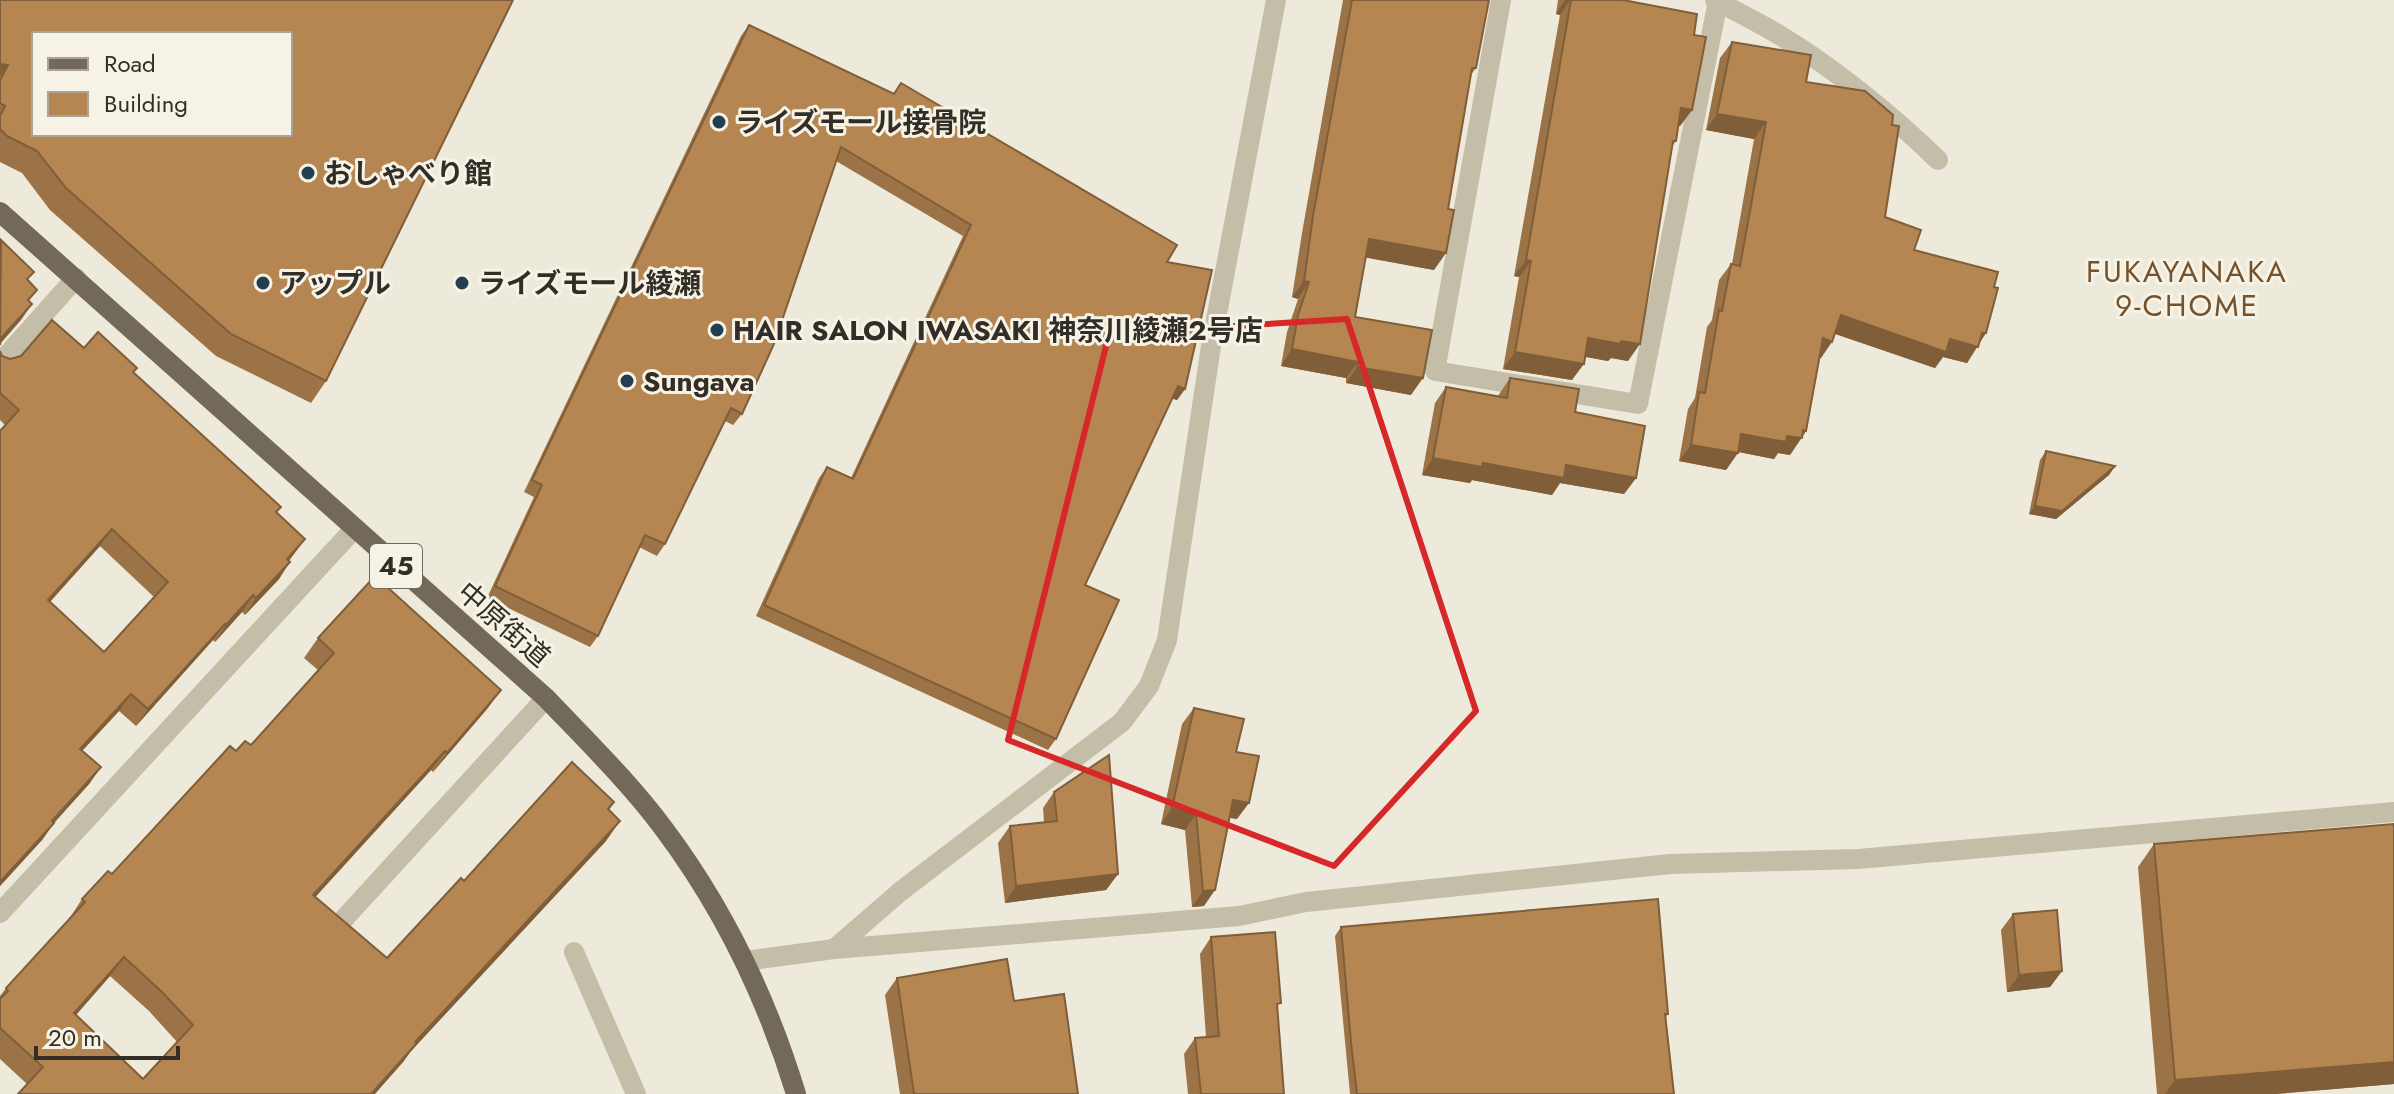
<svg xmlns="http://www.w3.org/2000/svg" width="2394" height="1094" font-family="Jost,'Noto Sans JP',sans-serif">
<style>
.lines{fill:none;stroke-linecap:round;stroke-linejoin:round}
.minor{stroke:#c4bda8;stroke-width:20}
.major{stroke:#72695a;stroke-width:20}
.wall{fill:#9c7346;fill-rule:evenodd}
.shaded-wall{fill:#7f5e39}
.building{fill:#b58651;stroke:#7f5e39;stroke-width:2;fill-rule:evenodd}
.marked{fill:none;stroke:#d62828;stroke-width:6;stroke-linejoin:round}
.poi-dot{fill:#233e4e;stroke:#f6f3e6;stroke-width:3}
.labels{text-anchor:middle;stroke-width:6;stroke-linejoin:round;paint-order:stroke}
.shield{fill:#f6f3e6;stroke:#6d6960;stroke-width:2}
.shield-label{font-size:26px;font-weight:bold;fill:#322e27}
.poi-label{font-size:28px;font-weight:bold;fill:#322e27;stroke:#f6f3e6;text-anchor:start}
.street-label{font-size:28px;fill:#322e27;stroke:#f6f3e6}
.neighbourhood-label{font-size:30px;letter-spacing:2px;fill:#76522b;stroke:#f6f3e6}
</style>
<rect width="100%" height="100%" fill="#eeeadb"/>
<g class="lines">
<g class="minor">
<polyline points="1501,0 1435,371 1638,404 1718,1"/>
<path d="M1715,0c22,12 45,23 66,36 53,32 113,81 157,124"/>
<polyline points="0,363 76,278"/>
<polyline points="0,913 354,529"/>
<polyline points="342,921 546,698"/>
<polyline points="834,949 901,891 1122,722 1149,686 1167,640 1211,346 1276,0"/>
<polyline points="574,952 636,1094"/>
<polyline points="745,961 834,949 1239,916 1306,902 1670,864 1858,859 2394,812"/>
</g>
<path class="major" d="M0,212l546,486c41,43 83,84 118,131 60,80 103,170 132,265"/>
</g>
<g class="wall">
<polygon points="0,0 326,381 311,403 216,356 50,210 22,173 0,162"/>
<polygon points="1343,0 1489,0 1476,68 1470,76 1434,270 1365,257 1355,317 1411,395 1346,383 1346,378 1281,366 1287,332 1298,299 1292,297 1302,233"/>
<polygon points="1558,0 1623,0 1694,35 1692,110 1680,126 1678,126 1676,141 1673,145 1628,361 1611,358 1608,361 1585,357 1572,380 1503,369 1519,277 1514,276 1560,15 1556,14"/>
<polygon points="749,25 893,94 901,83 1167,262 1185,389 1177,400 1172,398 1085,585 1056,739 1048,750 756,616 819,478 827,467 851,478 963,236 836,161 742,414 733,425 725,421 665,544 657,556 639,547 598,636 590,647 487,598 534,497 524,492 741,36"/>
<polygon points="1732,42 1806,82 1892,125 1885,217 1914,250 1980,342 1967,363 1943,357 1935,368 1835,334 1821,358 1819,358 1806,431 1790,455 1778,453 1774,459 1738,452 1726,470 1679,461 1688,409 1695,398 1707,327 1712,320 1719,280 1731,264 1732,264 1754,139 1706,130 1720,58"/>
<path d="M84,348l50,25 171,166 -16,22 -10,18 -34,36 -3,-3 -27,30 -2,-2 -77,86 -17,-15 -37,40 19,16 -12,17 -35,39 -12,17 -42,46v-455l5,-6 -5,-5v-69l2,5 8,3zM100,546l54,51 -50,55 -54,-50z"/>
<polygon points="1510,378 1575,412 1636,478 1624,494 1560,483 1552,495 1472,480 1470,483 1422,475 1435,403 1446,387 1498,396"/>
<polygon points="2046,451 2115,466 2109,475 2056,519 2029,514 2040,460"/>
<path d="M318,638l183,52 -14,19 -54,63 -2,-2 -116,127 72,61 77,-77 150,-79 -5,8 -3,31 -195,210 -8,11 -29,32 -347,-10 -27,-25v-63l6,-8 64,-69h-1l13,-20 30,-25 124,-123 15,-6 67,-75 -14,-12zM110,976l39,35 28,31 -34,37 -67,-64z"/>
<polygon points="1194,708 1236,752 1237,819 1230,818 1204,906 1192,907 1185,830 1161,824 1182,724"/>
<polygon points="1054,792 1118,874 1106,890 1005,903 998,843 1010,826 1044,822 1043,808"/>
<polygon points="2394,824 2394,1084 2275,1094 2157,1094 2138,867 2154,844"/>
<polygon points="2013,914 2062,971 2050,987 2007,992 2001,930"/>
<polygon points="1341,927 1668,1014 1666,1017 1674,1094 1350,1094 1335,936"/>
<polygon points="1211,937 1277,1009 1284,1094 1188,1094 1184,1054 1195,1038 1206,1037 1200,954"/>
<polygon points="897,978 1014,1001 1078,1094 900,1094 885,995"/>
</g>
<g class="shaded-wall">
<polygon points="1565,0 1570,0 1560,15 1556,14"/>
<polygon points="0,64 8,65 0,76"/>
<polygon points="1681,108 1692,110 1680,126 1670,124"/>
<polygon points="1717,114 1766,122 1754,139 1706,130"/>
<polygon points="1369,239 1446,253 1434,270 1357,256"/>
<polygon points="1526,260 1531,261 1519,277 1514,276"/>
<polygon points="1304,281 1309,282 1298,299 1292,297"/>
<polygon points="32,304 21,320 0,344 0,340"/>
<polygon points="1841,315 1982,333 1986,333 1967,363 1943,357 1935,368 1830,332"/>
<polygon points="1588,338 1621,341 1640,344 1628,361 1611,358 1608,361 1577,355"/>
<polygon points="1823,338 1832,342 1821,358 1811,355"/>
<polygon points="1292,349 1358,362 1346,378 1281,366"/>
<polygon points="1515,352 1584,364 1572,380 1503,369"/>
<polygon points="1357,367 1423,378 1411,395 1346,383"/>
<polygon points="1178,386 1185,389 1177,400 1170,398"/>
<polygon points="1803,430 1806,431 1790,455 1778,453 1774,459 1729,450 1741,434 1787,436"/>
<polygon points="1691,445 1738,453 1726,470 1679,461"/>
<polygon points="1433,458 1483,463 1566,465 1636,478 1624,494 1560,483 1552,495 1472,480 1470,483 1422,475"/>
<polygon points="2115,466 2109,475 2056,519 2029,514 2035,506"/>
<polygon points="112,529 100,546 36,617 48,600"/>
<polygon points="305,539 293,555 276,576 287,559"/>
<polygon points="290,562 279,579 245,615 256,598"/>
<polygon points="253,595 242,612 215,642 226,625"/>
<polygon points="225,624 213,640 136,726 148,709"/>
<polygon points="501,690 487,709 433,772 447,753"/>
<polygon points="131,694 119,711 69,765 80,749"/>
<polygon points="445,751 431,770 299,915 313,895"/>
<polygon points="101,767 89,784 43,835 54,823 42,840 0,886 0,882"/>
<polygon points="1233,800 1249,803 1237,819 1222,816"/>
<polygon points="1172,808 1196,814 1185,830 1161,824"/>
<polygon points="620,821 606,841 411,1051 403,1062 375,1094 371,1094 415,1042"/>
<polygon points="1118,874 1106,890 1005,903 1016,886"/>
<polygon points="1215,890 1204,906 1192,907 1203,891"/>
<polygon points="124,957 110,976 60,1033 74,1013"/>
<polygon points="2062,971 2050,987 2007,992 2019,975"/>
<polygon points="2394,1062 2394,1084 2275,1094 2165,1094 2175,1080"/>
</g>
<g class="building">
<path d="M0,0h513l-187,381 -95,-47 -165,-146 -29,-37 -30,-15 -7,-7v-13l5,-10 -5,-3v-23l8,-15 -8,-1zM34,34h256v100h-256z"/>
<polygon points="1352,0 1489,0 1476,68 1472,68 1448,209 1454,210 1446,253 1369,239 1355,317 1432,330 1423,378 1357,367 1358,362 1292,349 1298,315 1309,282 1304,281 1313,216"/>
<polygon points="1571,0 1623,0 1697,14 1694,35 1706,37 1692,110 1681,108 1676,141 1673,141 1640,344 1621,341 1620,344 1588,338 1584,364 1515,352 1531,261 1526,260"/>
<polygon points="749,25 894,94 901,83 1177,245 1167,262 1212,270 1185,389 1178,386 1085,585 1119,600 1056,739 764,605 827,467 853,479 971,225 841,147 774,344 742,414 731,408 665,544 645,535 598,636 495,586 542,485 532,480"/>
<polygon points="1732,42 1811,55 1806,82 1865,91 1893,115 1892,125 1899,126 1885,217 1921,230 1914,250 1998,272 1994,287 1998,288 1986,333 1982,333 1978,347 1950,339 1946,352 1841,315 1832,342 1823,338 1806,431 1803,430 1802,438 1787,436 1786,442 1741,434 1738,453 1691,445 1699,392 1705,393 1719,310 1722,311 1731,264 1740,266 1766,122 1717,114"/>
<polygon points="1,240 34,272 27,279 37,290 28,300 32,304 1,338 0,345"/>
<path d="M52,320l32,28 14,-16 39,36 -4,4 148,135 -5,5 29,27 -18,20 3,3 -34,36 -3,-3 -27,30 -1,-1 -77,85 -17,-15 -51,55 21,18 -49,54 2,2 -54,59v-451l19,-21 -19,-17v-42l2,5 8,3 11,-3zM112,529l56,53 -64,70 -56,-52z"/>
<polygon points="1510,378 1579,389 1575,412 1645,426 1636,478 1566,465 1564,478 1483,463 1482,467 1433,458 1446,387 1507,398"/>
<polygon points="2046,451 2115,466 2062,511 2035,506"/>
<path d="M375,576l126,114 -54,63 -2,-2 -132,144 74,63 74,-80 3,3 108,-119 42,40 -6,7 12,12 -205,221 2,1 -46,51h-353l25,-27 -43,-39v-29l8,-8 -2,-3 79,-86 -3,-3 26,-28 4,3 118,-128 6,5 9,-10 6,4 83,-92 -16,-15zM124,957l38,35 31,33 -50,54 -69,-66z"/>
<polygon points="1194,708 1244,719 1236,752 1259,756 1249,803 1233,800 1215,890 1203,891 1196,814 1172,808"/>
<polygon points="1109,755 1118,874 1016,886 1010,826 1057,821 1054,792"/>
<polygon points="2394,824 2394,1062 2175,1080 2154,844"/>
<polygon points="1658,899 1668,1014 1665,1014 1674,1094 1357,1094 1351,1042 1341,927"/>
<polygon points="2057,910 2062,971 2019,975 2013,914"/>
<polygon points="1275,932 1281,1003 1277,1004 1284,1094 1201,1094 1195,1038 1219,1036 1211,937"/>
<polygon points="1007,959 1014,1001 1064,994 1078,1094 914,1094 897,978"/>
</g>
<path class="marked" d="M1347,319l129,392 -142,155 -326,-126 101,-406z"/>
<g class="poi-dot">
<circle cx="719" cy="122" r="8"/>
<circle cx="308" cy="173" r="8"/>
<circle cx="263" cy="283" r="8"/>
<circle cx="462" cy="283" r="8"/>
<circle cx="717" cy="330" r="8"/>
<circle cx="627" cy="381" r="8"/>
</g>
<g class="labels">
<rect class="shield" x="370" y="544" width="52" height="44" rx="6"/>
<g class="shield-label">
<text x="396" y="575">45</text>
</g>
<g class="poi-label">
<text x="735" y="132">ライズモール接骨院</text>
<text x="324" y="183">おしゃべり館</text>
<text x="279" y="293">アップル</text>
<text x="478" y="293">ライズモール綾瀬</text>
<text x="733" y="340">HAIR SALON IWASAKI 神奈川綾瀬2号店</text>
<text x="643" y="391">Sungava</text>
</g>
<g class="street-label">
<text transform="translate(504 624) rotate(41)" y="10">中原街道</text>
</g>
<g class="neighbourhood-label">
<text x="2187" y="282">FUKAYANAKA<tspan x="2187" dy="34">9-CHOME</tspan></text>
</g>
</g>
<rect x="32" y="32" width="260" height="104" fill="#f6f3e6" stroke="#a8a49a" stroke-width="2"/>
<rect x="48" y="58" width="40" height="12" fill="#72695a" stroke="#a8a49a" stroke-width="2"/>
<text x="104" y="72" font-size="24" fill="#322e27">Road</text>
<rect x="48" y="92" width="40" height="24" fill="#b58651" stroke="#a8a49a" stroke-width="2"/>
<text x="104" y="112" font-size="24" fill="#322e27">Building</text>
<path d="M36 1046v12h142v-12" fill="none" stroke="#322e27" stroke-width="4"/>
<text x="48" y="1046" font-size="24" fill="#322e27" stroke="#f6f3e6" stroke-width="6" paint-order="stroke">20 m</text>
</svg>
